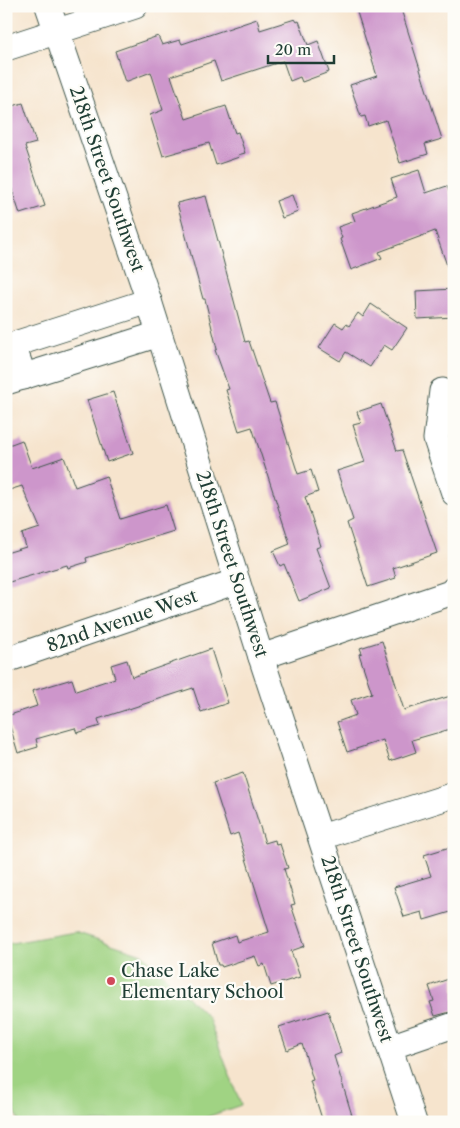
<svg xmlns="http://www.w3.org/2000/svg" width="460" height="1128" font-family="'Libre Caslon Text',serif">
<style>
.green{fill:#a0d383;stroke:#60885c}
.building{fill:#cd96cb}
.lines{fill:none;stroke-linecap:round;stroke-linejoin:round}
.minor-casing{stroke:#3f564b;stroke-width:27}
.minor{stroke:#fff;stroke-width:25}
.poi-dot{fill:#d1495b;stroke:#fdfcf7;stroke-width:2}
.labels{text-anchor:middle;stroke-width:4.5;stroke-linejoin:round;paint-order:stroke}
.street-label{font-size:18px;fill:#1f3d34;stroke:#fdfcf7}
.poi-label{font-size:18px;fill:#1f3d34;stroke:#fdfcf7;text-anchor:start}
</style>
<rect width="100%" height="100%" fill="#fdfcf7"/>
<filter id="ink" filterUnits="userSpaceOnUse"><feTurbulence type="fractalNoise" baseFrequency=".02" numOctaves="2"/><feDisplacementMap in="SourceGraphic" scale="10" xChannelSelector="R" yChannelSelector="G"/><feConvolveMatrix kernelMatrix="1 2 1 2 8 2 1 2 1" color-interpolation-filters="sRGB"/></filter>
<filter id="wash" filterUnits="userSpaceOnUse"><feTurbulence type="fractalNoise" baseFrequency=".0096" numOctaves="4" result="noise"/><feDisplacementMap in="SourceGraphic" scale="20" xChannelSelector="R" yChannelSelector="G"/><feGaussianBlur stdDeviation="1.12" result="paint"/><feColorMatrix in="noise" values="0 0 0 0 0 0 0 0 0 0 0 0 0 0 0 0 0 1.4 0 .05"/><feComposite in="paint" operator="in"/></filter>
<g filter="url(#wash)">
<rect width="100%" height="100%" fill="#f6e4cd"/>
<polygon class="green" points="75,932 142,954 208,1017 241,1105 193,1122 19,1122 6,1085 6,944"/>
<g id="blocks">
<g class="building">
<polygon points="355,6 400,6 442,139 425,144 428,154 400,163 386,120 368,126 365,116 361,117 350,85 377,76"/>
<polygon points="257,19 260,30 295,19 297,22 299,21 308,45 318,41 329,72 302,82 300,77 290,81 283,61 221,81 214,61 171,76 186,119 226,106 235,133 238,132 245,153 238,155 239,157 216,165 209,143 163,156 150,115 163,110 151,72 125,82 115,51 158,36 162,45 180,40 182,44"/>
<polygon points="23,103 36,143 25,146 45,206 20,214 6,171 6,108"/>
<polygon points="419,170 426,193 447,186 454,204 454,277 451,277 435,231 379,252 382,258 351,270 340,239 342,238 338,227 355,221 352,213 397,197 391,179"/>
<polygon points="292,195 298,212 282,218 276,201"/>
<polygon points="206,196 245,342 249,341 270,403 275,402 298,474 311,470 318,492 305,497 321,546 316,548 331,588 299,601 284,564 280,566 273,551 290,544 252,427 239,431 226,390 229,389 215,350 217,349 205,299 203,299 177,203"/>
<polygon points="454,289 454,317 417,319 416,291"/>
<polygon points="371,304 407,328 392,350 384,345 370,367 346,352 340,361 319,348 335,323 343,328 346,324 349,326 358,313 363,317"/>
<polygon points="113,392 133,453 107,462 87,400"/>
<polygon points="381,404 397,451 402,450 437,553 393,568 396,578 368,587 347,523 353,520 337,471 365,462 353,425 361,423 357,412"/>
<polygon points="22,440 32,468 64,457 75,487 106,476 120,519 166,505 174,531 86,558 87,562 68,568 67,565 6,583 6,553 26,547 22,534 40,528 22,486 6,491 6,446"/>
<polygon points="382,641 404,710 454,695 454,728 412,740 416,752 390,761 383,740 347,752 337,722 356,715 351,700 372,693 359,654 362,653 360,648"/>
<polygon points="211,649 228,703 201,712 193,688 98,719 100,726 77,733 75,728 36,739 38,747 18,753 7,716 37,706 32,691 72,679 76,691 115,678 111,665 127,660 132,677"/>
<polygon points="243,773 265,843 275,840 276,845 280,844 288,868 284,869 295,904 291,905 305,946 291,951 300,977 271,986 264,964 259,966 255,956 222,967 221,965 218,965 212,943 235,935 237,942 269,932 238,833 230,836 213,783"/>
<polygon points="450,847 454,859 454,911 424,920 422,912 404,917 394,887 431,876 424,855"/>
<polygon points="454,977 454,1011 435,1016 430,1002 434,1001 429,986"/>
<polygon points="328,1011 341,1053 334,1056 354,1122 323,1122 310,1081 313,1080 302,1044 287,1050 279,1027"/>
</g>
</g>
</g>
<g filter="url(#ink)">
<use href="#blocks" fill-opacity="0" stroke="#3f564b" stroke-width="1"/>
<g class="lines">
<defs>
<g id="minor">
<polyline points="48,6 149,301 261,657 414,1122"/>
<polyline points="6,48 135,6"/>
<polyline points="24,377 14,348 18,343 149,301"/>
<polyline points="6,382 159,334"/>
<polyline points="442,391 436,439 454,493"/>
<polyline points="261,657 450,593 454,589"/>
<polyline points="6,660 237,581"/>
<polyline points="321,837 454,795"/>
<polyline points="390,1047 454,1025"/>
</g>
</defs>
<use href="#minor" class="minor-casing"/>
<use href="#minor" class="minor"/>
</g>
</g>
<circle class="poi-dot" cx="111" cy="981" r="5"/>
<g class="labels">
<g class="street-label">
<text transform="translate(107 179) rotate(71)" y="6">218th Street Southwest</text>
<text transform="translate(232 564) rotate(72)" y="6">218th Street Southwest</text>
<text transform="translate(122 621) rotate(-19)" y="6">82nd Avenue West</text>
<text transform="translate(357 949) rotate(72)" y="6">218th Street Southwest</text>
</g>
<g class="poi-label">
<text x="121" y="977">Chase Lake<tspan x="121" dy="21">Elementary School</tspan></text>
</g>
</g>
<rect width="460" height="1128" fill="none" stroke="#fdfcf7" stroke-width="25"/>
<path d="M268 55v8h66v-8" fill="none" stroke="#1f3d34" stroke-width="2.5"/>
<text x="275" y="55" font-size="15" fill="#1f3d34" stroke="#fdfcf7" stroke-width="4" paint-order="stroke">20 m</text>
</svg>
